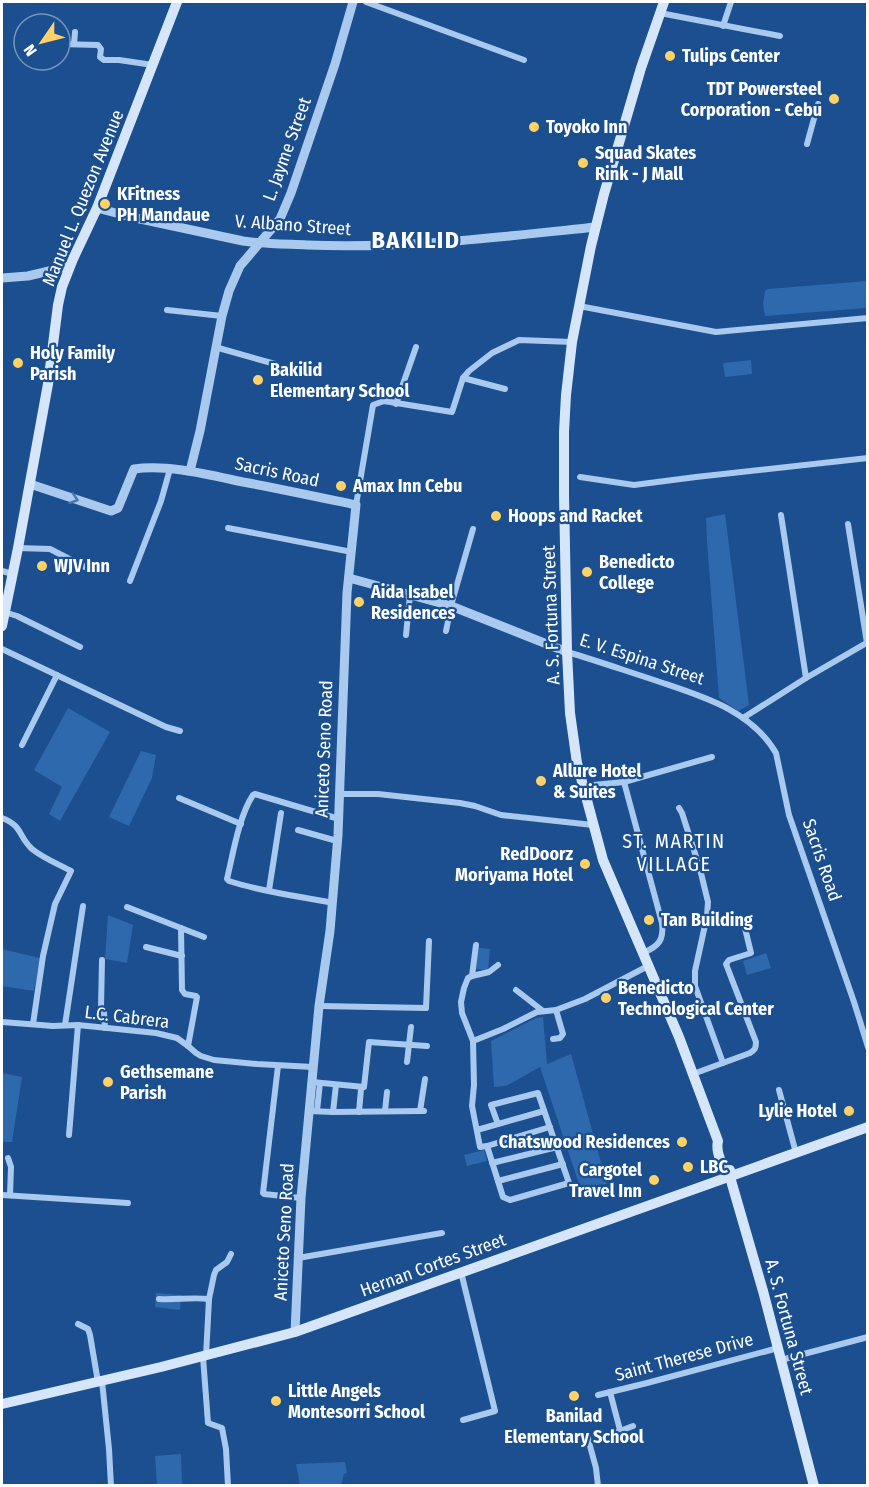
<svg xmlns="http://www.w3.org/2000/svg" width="869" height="1487" font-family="'Fira Sans Condensed',sans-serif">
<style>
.green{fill:#2e69ad}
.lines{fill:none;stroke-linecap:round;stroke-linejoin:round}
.minor{stroke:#a9c9ee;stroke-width:6}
.tertiary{stroke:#a9c9ee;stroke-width:9}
.secondary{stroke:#d6e6fa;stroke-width:10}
.oneway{stroke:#4674ac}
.poi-dot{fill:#ffd166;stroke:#1b4f8f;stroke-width:2}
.labels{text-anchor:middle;stroke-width:4.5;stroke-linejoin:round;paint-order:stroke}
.poi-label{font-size:18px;font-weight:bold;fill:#fff;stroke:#1b4f8f;text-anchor:start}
.street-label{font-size:18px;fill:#fff;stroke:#1b4f8f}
.neighbourhood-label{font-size:20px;letter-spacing:1.5px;fill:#fff;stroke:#1b4f8f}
.district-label{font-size:24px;font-weight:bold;letter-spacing:1.5px;fill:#fff;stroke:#1b4f8f}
</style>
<rect width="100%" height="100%" fill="#1b4f8f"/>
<g class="green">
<polygon points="867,281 867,308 765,316 763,304 765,291 768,289"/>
<polygon points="751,360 752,374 725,377 723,363"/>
<polygon points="725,514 749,705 738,711 719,698 707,541 706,518"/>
<polygon points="68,708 110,732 60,821 49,814 62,787 34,770"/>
<polygon points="141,751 156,755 152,778 129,826 109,817"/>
<polygon points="108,915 133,925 127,963 105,959"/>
<polygon points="479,948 490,949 488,970 476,969"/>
<polygon points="2,949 40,958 34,991 2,986"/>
<polygon points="766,953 771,968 747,975 743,961"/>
<polygon points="543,1017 547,1064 571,1054 607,1184 580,1187 540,1067 506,1086 494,1087 491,1041 536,1018"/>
<polygon points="2,1073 22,1077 12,1142 2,1142"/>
<polygon points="484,1150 487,1161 467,1166 464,1155"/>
<polygon points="156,1293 181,1295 180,1310 155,1307"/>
<polygon points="181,1454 182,1485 157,1485 155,1456"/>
<polygon points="345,1462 347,1473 344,1474 341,1485 300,1485 296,1464"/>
</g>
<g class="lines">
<g class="minor">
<polyline points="366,2 524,60"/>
<polyline points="660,13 780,36"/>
<polyline points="723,26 731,2"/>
<polyline points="60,44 98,45 101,49 100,57 104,60 119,60 153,65"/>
<polyline points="74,44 75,32"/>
<polyline points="807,144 818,104"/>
<polyline points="579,306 716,332 868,318"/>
<polyline points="167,310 222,316"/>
<polyline points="215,347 275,364"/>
<polyline points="463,378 505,389"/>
<polyline points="396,404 416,347"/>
<polyline points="580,477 634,485 696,477 868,458"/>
<polyline points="356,505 373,405 384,401 452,412 463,378 469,371 492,353 519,340 572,342"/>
<polyline points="781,515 806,678"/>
<polyline points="848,524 867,643"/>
<polyline points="228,528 352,552"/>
<polyline points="18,548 50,549 87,568"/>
<polyline points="2,571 13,574"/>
<polyline points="130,581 161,501 170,469"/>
<polyline points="4,612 17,616 80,647"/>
<polyline points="446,631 452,602 473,529"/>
<polyline points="406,635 410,595"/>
<polyline points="2,649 166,727 180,731"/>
<path d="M567,652c28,8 56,18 84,27 46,16 99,29 125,74l13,62 65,187 14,45"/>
<polyline points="743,718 806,678 868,642"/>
<polyline points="22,745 57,675"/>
<path d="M624,782l38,141c2,17 -3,23 -19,30"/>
<polyline points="583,786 624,782 712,757"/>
<polyline points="340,794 378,794 460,803 475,806 501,815 593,825"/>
<polyline points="179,798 241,824"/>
<polyline points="679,808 682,813 700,869 708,902 707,916 695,971 695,986 723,1063"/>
<path d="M2,818c21,8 16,18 30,31 11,9 26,15 39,22l-16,33 -12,52 -10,68"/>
<polyline points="298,830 337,841"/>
<polyline points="269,890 281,813"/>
<path d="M333,903c-35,-7 -71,-11 -104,-22l-2,-2c6,-25 12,-63 26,-84l2,-1 84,25"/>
<polyline points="127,907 204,937"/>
<polyline points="181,928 182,990 185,994 196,996 197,997 188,1046"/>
<polyline points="146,947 182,956"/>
<polyline points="102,960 101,1008 104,1013 105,1028"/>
<polyline points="498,965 489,972 472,976 468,978 464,988 461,1002 462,1013 473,1041 474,1085 472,1106 480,1147 487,1146 550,1127"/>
<polyline points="472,976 476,945"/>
<polyline points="516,990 543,1011"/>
<polyline points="319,1006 426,1008 429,941"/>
<polyline points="2,1022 53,1026 78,1025 156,1033 177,1038 188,1046 196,1053 201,1056 214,1060 257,1064 313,1067"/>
<polyline points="65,1025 83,906"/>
<polyline points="553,1039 560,1038 563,1034 556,1010"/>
<polyline points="473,1041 503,1029 537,1012 556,1010 585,999 648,966"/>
<polyline points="407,1062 411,1027"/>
<polyline points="278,1066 263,1193 264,1194 301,1198"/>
<path d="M693,1074l57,-21c5,-3 6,-5 6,-11l-30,-78 3,-4 22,-7 -8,-33"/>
<polyline points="312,1082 364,1087 369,1042 427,1046"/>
<polyline points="779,1090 796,1153"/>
<polyline points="309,1111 333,1112 424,1111"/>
<polyline points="317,1111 320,1083"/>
<polyline points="385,1111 387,1092"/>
<polyline points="420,1111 425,1079"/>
<polyline points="333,1112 336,1085"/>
<polyline points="359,1112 361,1089"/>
<polyline points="477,1130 544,1111"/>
<polyline points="69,1135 78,1025"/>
<polyline points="487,1146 503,1197 510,1200 569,1183 538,1093 491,1105 498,1124"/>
<polyline points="8,1158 11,1167 10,1195"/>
<polyline points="492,1163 557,1147"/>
<polyline points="498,1181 563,1164"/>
<polyline points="2,1195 128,1203"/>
<polyline points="298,1258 442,1233"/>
<polyline points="461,1272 495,1411 463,1420"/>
<path d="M159,1299c17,1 33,-2 50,0"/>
<polyline points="78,1324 88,1329 90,1335 98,1382"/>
<polyline points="206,1356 209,1299 214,1275 216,1270 227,1262 231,1254"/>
<polyline points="203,1357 208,1423 222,1428 226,1449 228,1486"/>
<polyline points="781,1360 868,1337"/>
<polyline points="102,1381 109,1449 111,1486"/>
<polyline points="610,1392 620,1430"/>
<polyline points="598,1395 647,1383 778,1348"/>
<polyline points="574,1438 587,1435 596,1468 598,1486"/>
<polyline points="602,1438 633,1426"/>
</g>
<g class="tertiary">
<path d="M97,208l34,9 112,24c21,3 43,3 64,4 97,4 193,-8 289,-18"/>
<polyline points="2,278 28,276 70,266"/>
<polyline points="190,471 200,431 222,316 229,291 240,266 280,219 291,193 335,64 353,2"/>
<path d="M30,484l81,27 7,-3 16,-39c34,-5 76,6 109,13 38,7 75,15 113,23l-9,88 -9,242 -8,96 -11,75 -18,192 -6,134"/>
<polyline points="349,578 451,606 567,652"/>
</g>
<g class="secondary">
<path d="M664,2l-23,66 -37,126 -13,52 -19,96 -6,53 -2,37v62l3,158 3,61 7,50 26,97 76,177 39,104c-3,12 5,26 12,36"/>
<polyline points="2,626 18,548 48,384 58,305 62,287 73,259 97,208 177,2"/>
<polyline points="730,1170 730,1177 763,1291 814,1486"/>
<polyline points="2,1404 161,1367 295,1332 868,1127"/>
</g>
</g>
<defs><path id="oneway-chevron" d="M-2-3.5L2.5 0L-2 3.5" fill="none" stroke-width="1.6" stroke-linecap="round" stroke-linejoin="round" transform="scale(1.5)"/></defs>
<use class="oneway" href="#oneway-chevron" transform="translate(74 499) rotate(18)"/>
<g class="poi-dot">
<circle cx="670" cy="56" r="6"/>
<circle cx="834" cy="99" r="6"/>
<circle cx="534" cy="127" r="6"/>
<circle cx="583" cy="163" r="6"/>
<circle cx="105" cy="204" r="6"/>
<circle cx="18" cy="363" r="6"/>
<circle cx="258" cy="380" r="6"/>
<circle cx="341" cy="486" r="6"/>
<circle cx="496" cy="516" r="6"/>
<circle cx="42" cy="566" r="6"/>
<circle cx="587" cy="572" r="6"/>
<circle cx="359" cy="602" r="6"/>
<circle cx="541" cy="781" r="6"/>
<circle cx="585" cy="864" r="6"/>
<circle cx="649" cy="920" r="6"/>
<circle cx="606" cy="998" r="6"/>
<circle cx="108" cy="1082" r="6"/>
<circle cx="849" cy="1111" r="6"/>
<circle cx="682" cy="1142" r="6"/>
<circle cx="688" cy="1167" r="6"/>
<circle cx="654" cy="1180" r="6"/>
<circle cx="574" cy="1396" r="6"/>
<circle cx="276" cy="1401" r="6"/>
</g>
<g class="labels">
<g class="poi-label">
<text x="682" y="62">Tulips Center</text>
<text x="822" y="95" text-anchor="end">TDT Powersteel<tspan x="822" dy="21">Corporation - Cebu</tspan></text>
<text x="546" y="133">Toyoko Inn</text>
<text x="595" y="159">Squad Skates<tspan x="595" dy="21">Rink - J Mall</tspan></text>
<text x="117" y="200">KFitness<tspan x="117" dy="21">PH Mandaue</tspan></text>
<text x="30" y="359">Holy Family<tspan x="30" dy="21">Parish</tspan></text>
<text x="270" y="376">Bakilid<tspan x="270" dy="21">Elementary School</tspan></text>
<text x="353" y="492">Amax Inn Cebu</text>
<text x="508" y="522">Hoops and Racket</text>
<text x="599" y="568">Benedicto<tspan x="599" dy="21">College</tspan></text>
<text x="54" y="572">WJV Inn</text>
<text x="371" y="598">Aida Isabel<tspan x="371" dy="21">Residences</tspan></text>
<text x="553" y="777">Allure Hotel<tspan x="553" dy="21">&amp; Suites</tspan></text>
<text x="573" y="860" text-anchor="end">RedDoorz<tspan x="573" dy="21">Moriyama Hotel</tspan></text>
<text x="661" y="926">Tan Building</text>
<text x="618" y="994">Benedicto<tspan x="618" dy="21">Technological Center</tspan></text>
<text x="120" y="1078">Gethsemane<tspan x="120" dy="21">Parish</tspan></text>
<text x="837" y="1117" text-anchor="end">Lylie Hotel</text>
<text x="670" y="1148" text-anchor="end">Chatswood Residences</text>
<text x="700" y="1173">LBC</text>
<text x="642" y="1176" text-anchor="end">Cargotel<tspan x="642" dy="21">Travel Inn</tspan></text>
<text x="288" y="1397">Little Angels<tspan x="288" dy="21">Montesorri School</tspan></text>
<text x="574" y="1422" text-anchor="middle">Banilad<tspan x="574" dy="21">Elementary School</tspan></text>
</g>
<g class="street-label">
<text transform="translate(287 149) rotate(-70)" y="6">L. Jayme Street</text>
<text transform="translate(83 198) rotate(-68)" y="6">Manuel L. Quezon Avenue</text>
<text transform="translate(293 225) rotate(4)" y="6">V. Albano Street</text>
<text transform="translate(277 472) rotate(12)" y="6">Sacris Road</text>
<text transform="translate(551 615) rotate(-92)" y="6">A. S. Fortuna Street</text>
<text transform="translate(642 659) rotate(18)" y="6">E. V. Espina Street</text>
<text transform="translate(324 749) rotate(-88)" y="6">Aniceto Seno Road</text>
<text transform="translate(822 860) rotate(71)" y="6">Sacris Road</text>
<text transform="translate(127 1017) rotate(7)" y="6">L.C. Cabrera</text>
<text transform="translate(284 1232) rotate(-87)" y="6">Aniceto Seno Road</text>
<text transform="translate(433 1265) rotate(-20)" y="6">Hernan Cortes Street</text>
<text transform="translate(789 1327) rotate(75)" y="6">A. S. Fortuna Street</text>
<text transform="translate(684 1357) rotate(-15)" y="6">Saint Therese Drive</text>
</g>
<g class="neighbourhood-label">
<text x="674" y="848">ST. MARTIN<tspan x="674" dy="23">VILLAGE</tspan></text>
</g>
<g class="district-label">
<text x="416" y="248">BAKILID</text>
</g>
</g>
<rect width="869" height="1487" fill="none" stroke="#ffffff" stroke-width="6"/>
<g transform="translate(42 42) rotate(235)"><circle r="28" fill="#1b4f8f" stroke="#7695bc" stroke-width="1.5"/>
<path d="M0-4.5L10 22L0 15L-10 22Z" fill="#ffd166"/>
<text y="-9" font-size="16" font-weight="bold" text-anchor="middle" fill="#ffffff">N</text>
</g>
</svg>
